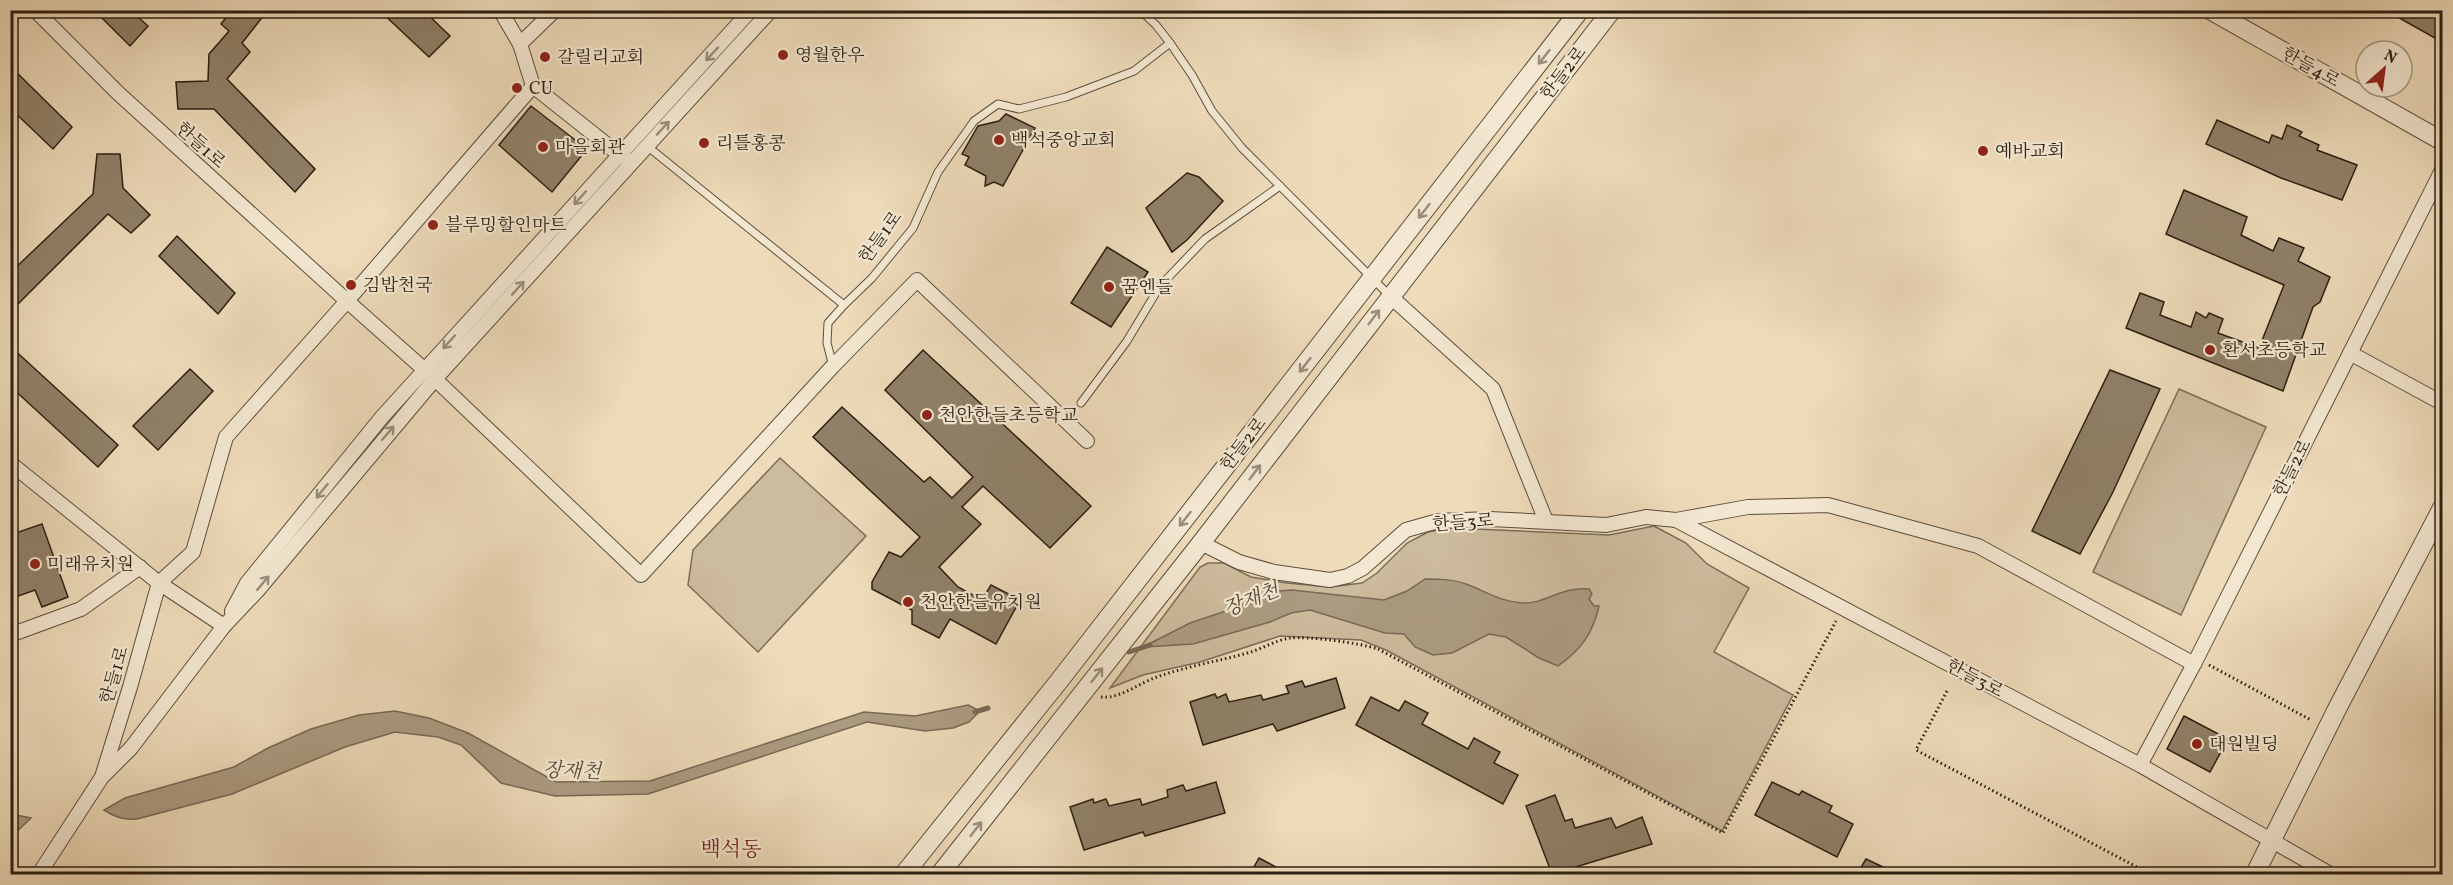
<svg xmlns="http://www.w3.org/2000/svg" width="2453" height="885" font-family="Vollkorn,'Noto Serif KR',serif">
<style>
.green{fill:#cdbb9d;stroke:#7c6d58;stroke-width:1.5}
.water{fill:#ac9b81;stroke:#786955;stroke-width:1.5}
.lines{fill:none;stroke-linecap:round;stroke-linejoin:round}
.stream{stroke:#786955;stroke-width:5}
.building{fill:#908169;stroke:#2b1f12;stroke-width:1.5}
.service-casing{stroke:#5c4e3c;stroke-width:9}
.minor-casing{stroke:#5c4e3c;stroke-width:16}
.tertiary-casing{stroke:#5c4e3c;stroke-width:20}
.path{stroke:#2b1f12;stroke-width:3;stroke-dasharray:1.5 3;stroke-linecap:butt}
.service{stroke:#f4e8d2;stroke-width:7}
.minor{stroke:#f4e8d2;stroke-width:14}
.tertiary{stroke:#f4e8d2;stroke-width:18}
.oneway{stroke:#9a8e7c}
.poi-dot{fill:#8f2418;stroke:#f4e8d2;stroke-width:2}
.labels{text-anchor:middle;stroke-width:4.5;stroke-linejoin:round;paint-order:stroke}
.poi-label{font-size:18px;fill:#2b1f12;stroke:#f4e8d2;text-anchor:start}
.street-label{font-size:18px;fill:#2b1f12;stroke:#f4e8d2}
.water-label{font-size:20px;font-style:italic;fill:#584a39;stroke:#f4e8d2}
.quarter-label{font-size:21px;fill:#7a1f14;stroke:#f4e8d2}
</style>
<rect width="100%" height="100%" fill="#eedbba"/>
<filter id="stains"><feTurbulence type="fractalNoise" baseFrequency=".00333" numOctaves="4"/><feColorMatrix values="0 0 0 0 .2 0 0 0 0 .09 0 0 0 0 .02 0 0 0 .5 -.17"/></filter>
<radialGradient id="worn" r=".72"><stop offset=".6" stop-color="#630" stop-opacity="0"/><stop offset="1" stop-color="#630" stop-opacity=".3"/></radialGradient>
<g class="green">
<polygon points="2179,389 2266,427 2181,615 2093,572"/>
<polygon points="780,458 866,536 758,652 688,585 693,550"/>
<polygon points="1654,526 1686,543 1707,564 1749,588 1714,652 1793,695 1722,831 1386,650 1361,640 1280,636 1200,662 1143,675 1110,688 1200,567 1208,563 1224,563 1251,577 1287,583 1329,587 1362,583 1377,573 1407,543 1428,532 1453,528 1609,535"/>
</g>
<g class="water">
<path d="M1425,579c13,0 28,0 41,5 19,7 35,18 56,19 24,1 40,-17 67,-14l3,5 -3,5 5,7h5c-6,27 -18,44 -41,60l-19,-8 -33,-21 -17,-3 -37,19 -19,2 -18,-8 -11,-13 -19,-1 -75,-23 -19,3 -21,9 -77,22 -50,3 47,-24 48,-16 30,-15 24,-2 92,10 23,-9z"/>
<path d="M968,705l12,6 -11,11 -16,6 -28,3 -58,-9 -219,72 -93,2 -54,-13 -40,-38 -23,-8 -43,-5 -50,15 -113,47 -95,25c-14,1 -22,-2 -33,-9l21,-12 109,-31 34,-19 43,-19 48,-14 36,-4 34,7 39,15 88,49 94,-1 214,-69 51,4z"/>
<polygon points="11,814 31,818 11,837 10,814"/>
</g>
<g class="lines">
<g class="stream">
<polyline points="1129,652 1150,645"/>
<polyline points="975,712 988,708"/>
</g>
</g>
<g class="building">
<polygon points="94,10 130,10 148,26 130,46"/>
<polygon points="232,10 268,10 242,43 250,52 227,79 315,169 295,192 214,109 178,109 176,82 208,81 209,54 229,31 221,24"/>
<polygon points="379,10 423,10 450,36 429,57"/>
<polygon points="2385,10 2442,10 2442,42"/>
<polygon points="10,66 72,127 53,149 10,108"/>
<polygon points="531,106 587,149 552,192 499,145"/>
<polygon points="1006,114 1035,128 1003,186 994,182 985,186 986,176 965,165 969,157 962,154 978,126 999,121"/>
<polygon points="2217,120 2269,143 2272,135 2282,139 2287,125 2302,132 2299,136 2319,145 2317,150 2357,165 2342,200 2281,178 2206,144"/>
<polygon points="97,154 120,154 123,188 150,215 131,233 108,214 10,312 10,273 93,194"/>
<polygon points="1187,173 1199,177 1223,201 1187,240 1172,252 1146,208"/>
<polygon points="2184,190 2247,217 2241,235 2273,251 2279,238 2304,248 2298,261 2330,277 2320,302 2313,307 2283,391 2126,328 2140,293 2164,302 2160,315 2191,327 2196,312 2206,318 2209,313 2223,319 2218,333 2259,348 2284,285 2166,234"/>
<polygon points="177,236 235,293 218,314 159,256"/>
<polygon points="1107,247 1148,272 1111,327 1071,303"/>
<polygon points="10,346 118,445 98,467 10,386"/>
<polygon points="923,350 1091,506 1050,548 983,486 962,507 981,524 939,567 958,587 982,600 991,585 1020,600 996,644 950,619 939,638 912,624 912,610 872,589 872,582 889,552 901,557 920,537 813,437 842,407 924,482 930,477 952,498 973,477 885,390"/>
<polygon points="190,369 213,391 158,450 133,426"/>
<polygon points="2110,370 2160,389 2113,492 2080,554 2032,531"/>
<polygon points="42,524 68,597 42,607 35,590 10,599 10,535"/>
<polygon points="1336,678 1345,708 1277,731 1273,724 1203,745 1190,702 1215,694 1217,698 1226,694 1229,702 1261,695 1263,700 1289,693 1286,686 1302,681 1305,687"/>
<polygon points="1371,697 1399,711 1405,701 1428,713 1422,724 1468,749 1474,738 1500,752 1494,763 1518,775 1503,804 1356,725"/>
<polygon points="2184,716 2228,739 2210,772 2167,749"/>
<polygon points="1216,782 1225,813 1145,836 1143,832 1084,850 1070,807 1093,799 1094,803 1106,799 1109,806 1140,799 1142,805 1168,797 1167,790 1183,785 1186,791"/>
<polygon points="1772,782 1799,795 1802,791 1832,806 1829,812 1853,824 1837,857 1755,815"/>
<polygon points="1555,795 1565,821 1572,819 1575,828 1611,818 1616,828 1642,817 1652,844 1552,874 1526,806"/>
<polygon points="1259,858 1289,874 1250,874"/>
<polygon points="1866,859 1898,874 1857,874"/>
</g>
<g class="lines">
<defs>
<g id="service">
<polyline points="1140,10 1156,25 1170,43 1192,75 1212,111 1242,148 1390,296"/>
<polyline points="647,146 844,305 872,278 913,228 938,172 974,121 998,104 1019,109 1066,97 1134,71 1170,43"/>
<polyline points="833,366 827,343 828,323 844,305"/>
<polyline points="1081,403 1127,341 1160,286 1205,239 1280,186"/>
</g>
<g id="minor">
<polyline points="35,10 118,93 347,301 533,86 630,163"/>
<polyline points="500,10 520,44 533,86"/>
<polyline points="520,44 555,10"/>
<polyline points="1390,296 1493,389 1546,521"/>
<polyline points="2350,353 2442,403"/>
<polyline points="10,463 159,583 224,626"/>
<polyline points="1676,520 2140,765 2330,874"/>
<polyline points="1201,543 1239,562 1274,572 1330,580 1348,576 1363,568 1406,530 1438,521 1490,519 1606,525 1646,517 1676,520 1748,507 1828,505 1978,546 2194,664"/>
<polyline points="232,611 247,583 382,417 751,10"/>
<polyline points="10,635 81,609 140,567"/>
<polyline points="2140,765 2194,664 2442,170"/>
<polyline points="102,777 130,687 159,583 193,552 226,437 347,301 435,379 641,575 833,366 917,280 1087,441"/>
<polyline points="39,874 102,777 131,748 224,626 258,590 435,379 771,10"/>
</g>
<g id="tertiary">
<polyline points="2210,10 2442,141"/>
<polyline points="904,874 1059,681 1580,10"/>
<polyline points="940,874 1201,543 1612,10"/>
<polyline points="2255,874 2338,707 2442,508"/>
</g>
</defs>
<use href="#service" class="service-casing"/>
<use href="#minor" class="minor-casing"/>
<use href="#tertiary" class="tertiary-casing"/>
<g class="path">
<polyline points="2209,665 2311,720"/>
<polyline points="1947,691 1916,750 2150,874"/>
<path d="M1101,697c19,2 38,-14 56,-20 30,-11 63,-16 94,-25 12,-4 26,-12 39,-14 19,-2 70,5 88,11l345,184 113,-212"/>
</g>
<use href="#service" class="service"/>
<use href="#minor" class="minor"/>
<use href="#tertiary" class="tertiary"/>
</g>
<defs><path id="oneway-shaft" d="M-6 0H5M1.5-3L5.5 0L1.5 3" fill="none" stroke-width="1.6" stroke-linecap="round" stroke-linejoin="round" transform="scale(1.5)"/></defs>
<g class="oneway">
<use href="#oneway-shaft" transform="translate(712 54) rotate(133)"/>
<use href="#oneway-shaft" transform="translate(1544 57) rotate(128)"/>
<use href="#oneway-shaft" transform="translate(663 128) rotate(-47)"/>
<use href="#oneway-shaft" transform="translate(580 198) rotate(132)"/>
<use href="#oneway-shaft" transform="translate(1424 211) rotate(128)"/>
<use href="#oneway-shaft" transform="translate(518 288) rotate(-48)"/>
<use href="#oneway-shaft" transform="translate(1374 317) rotate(-53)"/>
<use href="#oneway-shaft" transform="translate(449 342) rotate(132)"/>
<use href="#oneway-shaft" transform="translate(1305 365) rotate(128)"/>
<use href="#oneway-shaft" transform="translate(388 433) rotate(-49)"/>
<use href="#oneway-shaft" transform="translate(1255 472) rotate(-53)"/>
<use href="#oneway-shaft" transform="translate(322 491) rotate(129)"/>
<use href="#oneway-shaft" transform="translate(1185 519) rotate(128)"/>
<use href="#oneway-shaft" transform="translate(263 583) rotate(-50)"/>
<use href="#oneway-shaft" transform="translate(1097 675) rotate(-52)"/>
<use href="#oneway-shaft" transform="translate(976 829) rotate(-52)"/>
</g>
<g class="poi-dot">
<circle cx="783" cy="55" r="6"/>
<circle cx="545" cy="57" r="6"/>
<circle cx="517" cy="88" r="6"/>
<circle cx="999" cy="140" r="6"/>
<circle cx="704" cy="143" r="6"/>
<circle cx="543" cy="147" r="6"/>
<circle cx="1983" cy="151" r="6"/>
<circle cx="433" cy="225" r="6"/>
<circle cx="351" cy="285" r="6"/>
<circle cx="1109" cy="287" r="6"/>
<circle cx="2210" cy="350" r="6"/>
<circle cx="927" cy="415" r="6"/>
<circle cx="35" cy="564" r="6"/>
<circle cx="908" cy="602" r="6"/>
<circle cx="2197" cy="744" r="6"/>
</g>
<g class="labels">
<g class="poi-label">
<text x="795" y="61">영월한우</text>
<text x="557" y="63">갈릴리교회</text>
<text x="529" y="94">CU</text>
<text x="1011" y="146">백석중앙교회</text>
<text x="716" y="149">리틀홍콩</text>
<text x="555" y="153">마을회관</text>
<text x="1995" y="157">예바교회</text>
<text x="445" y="231">블루밍할인마트</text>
<text x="363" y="291">김밥천국</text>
<text x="1121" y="293">꿈엔들</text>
<text x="2222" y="356">환서초등학교</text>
<text x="939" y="421">천안한들초등학교</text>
<text x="47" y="570">미래유치원</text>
<text x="920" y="608">천안한들유치원</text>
<text x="2209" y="750">대원빌딩</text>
</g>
<g class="street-label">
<text transform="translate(2311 67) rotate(29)" y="6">한들4로</text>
<text transform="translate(1563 73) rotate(-52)" y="6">한들2로</text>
<text transform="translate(201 145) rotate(42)" y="6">한들1로</text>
<text transform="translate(880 237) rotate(-54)" y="6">한들1로</text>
<text transform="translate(1243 444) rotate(-52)" y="6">한들2로</text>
<text transform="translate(2292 468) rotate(-63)" y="6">한들2로</text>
<text transform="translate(1463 522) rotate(-4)" y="6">한들3로</text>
<text transform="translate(114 675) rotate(-74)" y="6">한들1로</text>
<text transform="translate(1975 678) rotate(28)" y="6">한들3로</text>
</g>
<g class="water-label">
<text transform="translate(1251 599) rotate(-22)" y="7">장재천</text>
<text transform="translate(572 770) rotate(2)" y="7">장재천</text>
</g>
<g class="quarter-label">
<text x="731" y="856">백석동</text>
</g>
</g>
<rect width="2453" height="885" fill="none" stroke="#eedbba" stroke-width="36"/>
<rect x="12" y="12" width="2429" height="861" fill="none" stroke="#2b1f12" stroke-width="3"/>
<rect x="18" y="18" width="2417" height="849" fill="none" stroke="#2b1f12" stroke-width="1.5"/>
<g transform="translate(2384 69) rotate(28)"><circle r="28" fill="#f4e8d2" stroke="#a49885" stroke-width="1.5"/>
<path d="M0-4.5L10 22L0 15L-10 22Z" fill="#8f2418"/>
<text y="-9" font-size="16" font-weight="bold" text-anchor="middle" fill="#2b1f12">N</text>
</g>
<rect width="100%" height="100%" filter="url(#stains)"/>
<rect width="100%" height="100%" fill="url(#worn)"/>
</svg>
